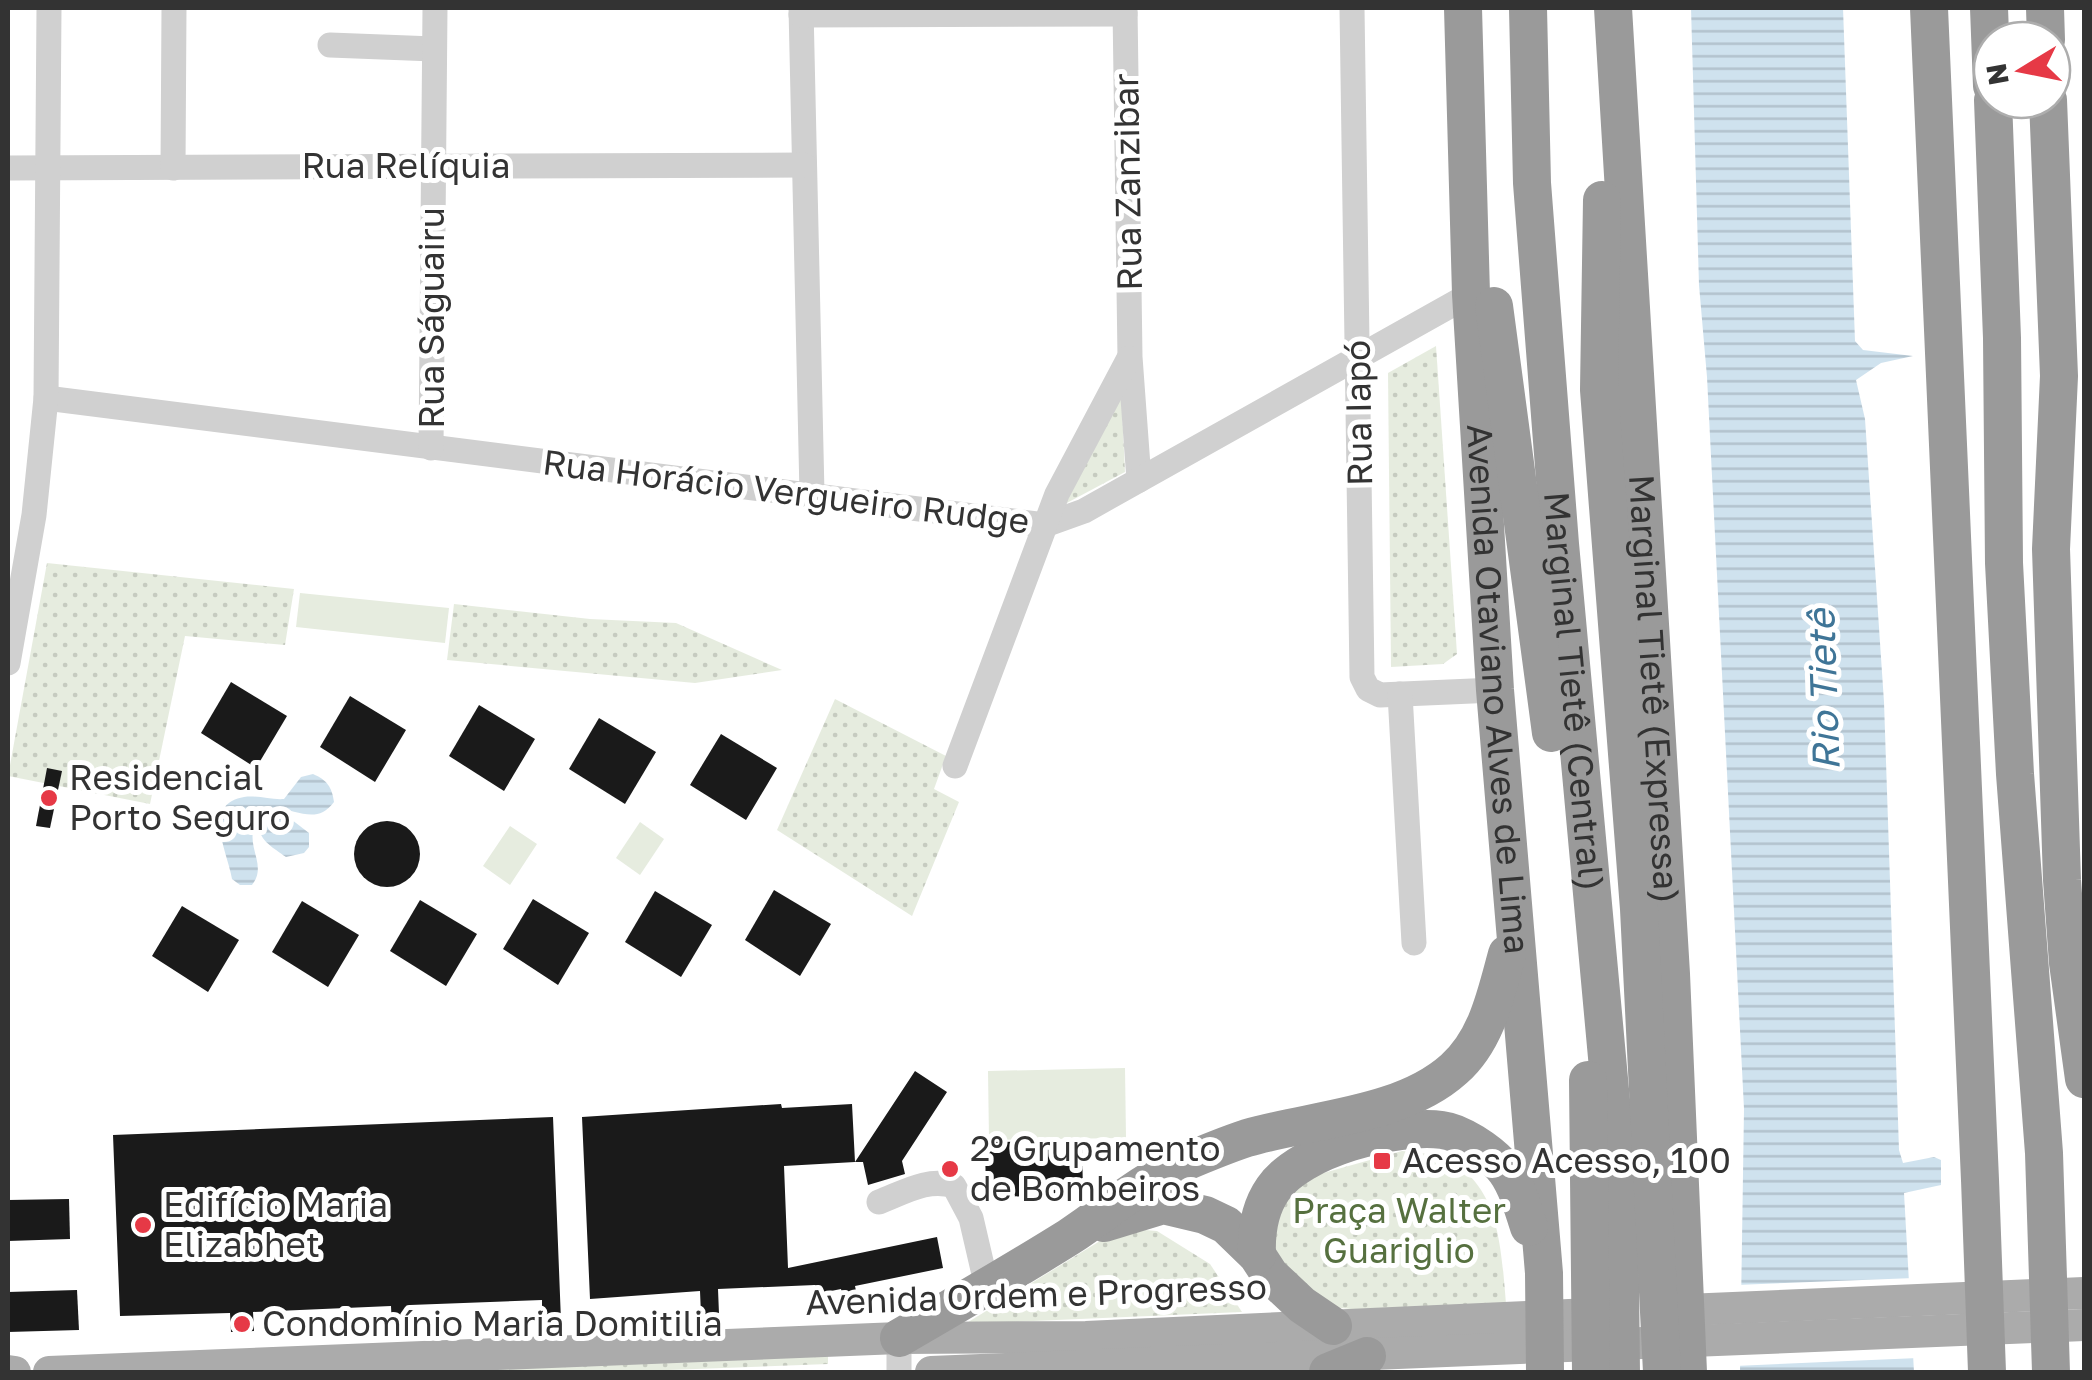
<svg xmlns="http://www.w3.org/2000/svg" width="2092" height="1380" font-family="'Golos Text',sans-serif">
<style>
.green{fill:url(#green-dots)}
.pitch{fill:#e6ecdf}
.water{fill:url(#water-rules)}
.pier{fill:#fff}
.building{fill:#1a1a1a}
.lines{fill:none;stroke-linecap:round;stroke-linejoin:round}
.minor{stroke:#d0d0d0;stroke-width:25}
.major{stroke:#ababab;stroke-width:32}
.highway{stroke:#9a9a9a;stroke-width:38}
.poi-dot{fill:#e63946;stroke:#fff;stroke-width:4}
.labels{text-anchor:middle;stroke-width:10;stroke-linejoin:round;paint-order:stroke}
.street-label{font-size:35px;fill:#333;stroke:#fff}
.poi-label{font-size:35px;fill:#333;stroke:#fff;text-anchor:start}
.park-label{font-size:35px;fill:#56703f;stroke:#fff}
.water-label{font-size:38px;font-style:italic;fill:#3f7597;stroke:#fff}
</style>
<defs>
<pattern id="green-dots" width="8" height="8" patternUnits="userSpaceOnUse" patternTransform="scale(2.5)"><rect width="8" height="8" fill="#e6ecdf"/><path d="M2 2h.1M6 6h.1" fill="none" stroke="#c6cbc0" stroke-width="1.8" stroke-linecap="round"/></pattern>
<pattern id="water-rules" width="6" height="5" patternUnits="userSpaceOnUse" patternTransform="scale(2.5)"><rect width="6" height="5" fill="#cfe2ee"/><path d="M0 2.5h6" fill="none" stroke="#b2c2cd"/></pattern>
</defs>
<rect width="100%" height="100%" fill="#fff"/>
<g class="green">
<polygon points="1436,346 1457,654 1443,664 1391,667 1388,373"/>
<polygon points="1121,389 1125,472 1063,505"/>
<polygon points="47,563 294,589 285,645 185,636 150,804 8,776"/>
<polygon points="454,604 590,619 676,623 782,670 695,683 447,660"/>
<polygon points="835,699 946,756 934,789 959,802 912,916 777,830"/>
<path d="M1402,1151c95,4 98,79 104,153l-145,6 -40,-4 -46,-31v-76l20,-18z"/>
<polygon points="1145,1230 1157,1231 1210,1264 1242,1312 965,1324 1108,1236"/>
<polygon points="828,1355 828,1364 614,1372 456,1372 456,1370"/>
</g>
<g class="pitch">
<polygon points="300,593 449,608 445,643 296,627"/>
<polygon points="640,822 664,839 640,875 616,858"/>
<polygon points="510,826 537,844 510,885 483,866"/>
<polygon points="1125,1068 1126,1138 989,1140 988,1071"/>
</g>
<g class="water">
<polygon points="1691,8 1843,8 1855,341 1863,350 1913,356 1881,363 1856,380 1865,419 1884,702 1899,1150 1903,1163 1934,1157 1941,1160 1941,1185 1904,1193 1914,1372 1740,1372 1744,1109 1707,377 1699,285"/>
<path d="M313,774c14,6 19,13 21,28 -20,27 -42,1 -69,8 -30,31 6,51 -13,75h-12l-8,-6c-4,-26 -31,-75 12,-82 13,-2 27,3 40,2l17,-22z"/>
<path d="M276,812l7,1 26,20v14l-5,6 -18,4c-19,-13 -42,-27 -10,-45z"/>
</g>
<polygon class="pier" points="1914,1278 1918,1358 1735,1366 1736,1285"/>
<g class="building">
<polygon points="231,682 287,716 256,768 201,733"/>
<polygon points="350,696 406,730 375,782 320,747"/>
<polygon points="479,705 535,739 504,791 449,756"/>
<polygon points="599,718 656,752 625,804 569,769"/>
<polygon points="721,734 777,768 746,820 690,785"/>
<polygon points="47,768 62,771 50,828 36,826"/>
<circle cx="387" cy="854" r="33"/>
<polygon points="774,890 831,924 800,976 745,940"/>
<polygon points="655,891 712,925 681,977 625,942"/>
<polygon points="533,899 589,933 558,985 503,949"/>
<polygon points="420,900 477,934 446,986 390,951"/>
<polygon points="302,901 359,935 328,987 272,952"/>
<polygon points="182,906 239,940 208,992 152,956"/>
<polygon points="915,1071 947,1092 902,1161 905,1174 868,1185 863,1162 855,1162"/>
<polygon points="781,1104 782,1108 852,1104 855,1162 784,1166 788,1268 937,1237 943,1268 855,1286 860,1310 846,1313 841,1289 816,1294 815,1285 718,1289 719,1314 701,1315 700,1291 590,1299 582,1117"/>
<polygon points="553,1117 561,1321 542,1321 542,1300 410,1305 411,1327 392,1328 391,1306 253,1312 254,1331 231,1332 230,1313 120,1316 113,1135"/>
<polygon points="1082,1141 1083,1195 986,1197 985,1142"/>
<polygon points="69,1199 70,1239 8,1241 8,1200"/>
<polygon points="77,1290 79,1330 8,1332 8,1292"/>
</g>
<g class="lines">
<g class="minor">
<polyline points="801,8 812,494"/>
<polyline points="1125,8 1130,357 1139,480"/>
<polyline points="1352,8 1362,677 1368,689 1380,695 1495,690"/>
<polyline points="801,15 1125,14"/>
<polyline points="330,45 434,49"/>
<polyline points="8,168 804,165"/>
<polyline points="173,168 174,8"/>
<polyline points="46,398 1045,525 1084,511 1471,294"/>
<polyline points="431,448 435,8"/>
<polyline points="8,663 34,515 46,398 49,8"/>
<polyline points="1400,694 1414,943"/>
<polyline points="955,766 1057,494 1129,358"/>
<path d="M879,1202c24,-9 49,-25 75,-16l17,32 16,69"/>
<polyline points="899,1338 899,1372"/>
</g>
<g class="major">
<polyline points="1662,1311 2084,1293"/>
<polyline points="8,1371 15,1372"/>
<polyline points="49,1372 899,1338 1086,1337 1614,1313"/>
<polyline points="931,1372 2084,1325"/>
</g>
<g class="highway">
<path id="s1" d="M1463,8l8,286 24,396 49,583 1,99"/>
<path id="s2" d="M1528,8l4,175 28,361 59,644 2,184"/>
<path id="s3" d="M1613,8l58,966 17,398"/>
<path d="M1929,8c22,454 42,909 58,1364"/>
<polyline points="1989,8 1992,86"/>
<polyline points="2045,8 2046,40"/>
<polyline points="1993,100 2002,338 2004,563 2015,774 2044,1153 2051,1372"/>
<polyline points="2048,100 2059,376 2051,549 2062,880 2068,963 2084,1079"/>
<polyline points="1602,200 1599,390 1639,909 1662,1372"/>
<polyline points="1494,306 1551,733"/>
<polyline points="1588,1080 1591,1372"/>
<polyline points="1104,1223 1163,1205 1205,1215 1226,1225 1257,1255 1270,1275 1302,1305 1333,1326"/>
<path d="M1257,1255c-1,-24 2,-46 16,-66 27,-40 123,-65 169,-59 18,2 46,21 59,35 15,16 21,41 28,62"/>
<path d="M899,1338c57,-33 114,-66 170,-101 41,-27 68,-53 114,-74 21,-9 43,-18 64,-25 65,-19 155,-22 207,-69 33,-29 42,-75 53,-115"/>
<polyline points="1328,1372 1367,1356"/>
</g>
</g>
<g class="poi-dot">
<circle cx="49" cy="798" r="10"/>
<rect x="1372" y="1151" width="20" height="20" rx="5"/>
<circle cx="950" cy="1169" r="10"/>
<circle cx="143" cy="1225" r="10"/>
<circle cx="242" cy="1324" r="10"/>
</g>
<g class="labels">
<g class="street-label">
<text x="406" y="178">Rua Relíquia</text>
<text transform="translate(1128 182) rotate(-91)" y="12">Rua Zanzibar</text>
<text transform="translate(432 318) rotate(-90)" y="12">Rua Ságuairu</text>
<text transform="translate(1359 413) rotate(-91)" y="12">Rua Iapó</text>
<text transform="translate(786 492) rotate(7)" y="12">Rua Horácio Vergueiro Rudge</text>
<text dy="12" stroke="none"><textPath href="#s1" startOffset="682">Avenida Otaviano Alves de Lima</textPath></text>
<text dy="12" stroke="none"><textPath href="#s2" startOffset="685">Marginal Tietê (Central)</textPath></text>
<text dy="12" stroke="none"><textPath href="#s3" startOffset="682">Marginal Tietê (Expressa)</textPath></text>
<text transform="translate(1036 1295) rotate(-2)" y="12">Avenida Ordem e Progresso</text>
</g>
<g class="poi-label">
<text x="69" y="790">Residencial<tspan x="69" dy="40">Porto Seguro</tspan></text>
<text x="970" y="1161">2º Grupamento<tspan x="970" dy="40">de Bombeiros</tspan></text>
<text x="1402" y="1173">Acesso Acesso, 100</text>
<text x="163" y="1217">Edifício Maria<tspan x="163" dy="40">Elizabhet</tspan></text>
<text x="262" y="1336">Condomínio Maria Domitilia</text>
</g>
<g class="park-label">
<text x="1399" y="1223">Praça Walter<tspan x="1399" dy="40">Guariglio</tspan></text>
</g>
<g class="water-label">
<text transform="translate(1824 690) rotate(-92)" y="13">Rio Tietê</text>
</g>
</g>
<rect width="2092" height="1380" fill="none" stroke="#333333" stroke-width="20"/>
<g transform="translate(2022 70) rotate(260)"><circle r="48" fill="#ffffff" stroke="#adadad" stroke-width="2.5"/>
<path d="M0-8L18 38L0 25L-18 38Z" fill="#e63946"/>
<text y="-15" font-size="28" font-weight="bold" text-anchor="middle" fill="#333333">N</text>
</g>
</svg>
